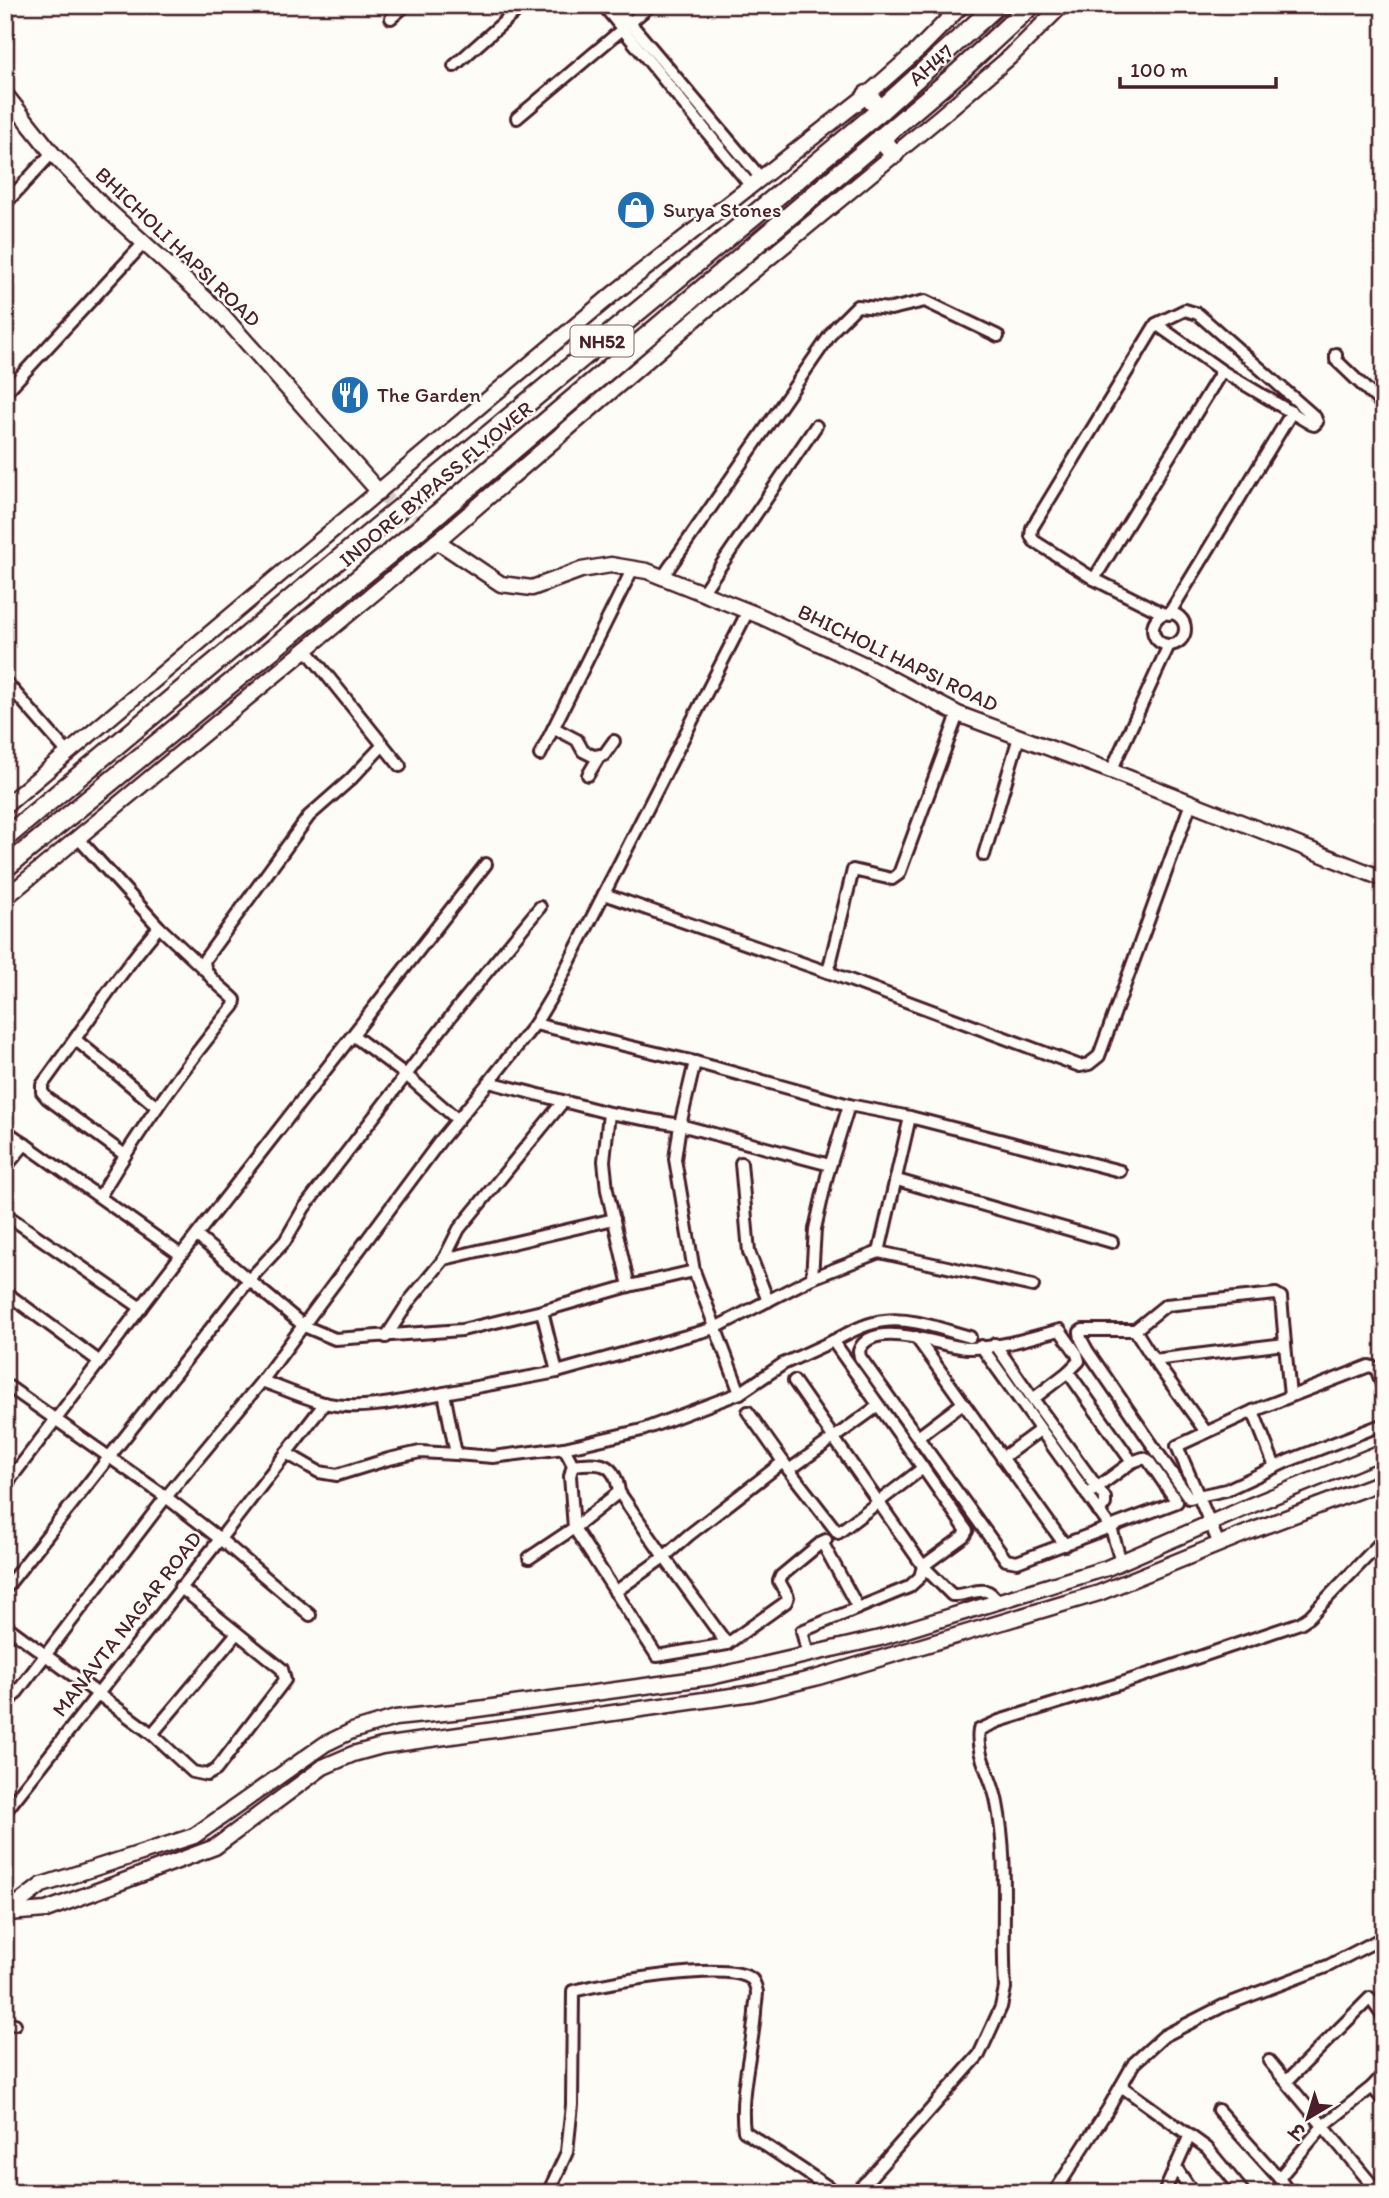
<svg xmlns="http://www.w3.org/2000/svg" width="1389" height="2198" font-family="Itim,'Playpen Sans Deva',sans-serif">
<style>
.lines{fill:none;stroke-linecap:round;stroke-linejoin:round}
.tertiary-tunnel{stroke:#d9d0ce;stroke-width:14;stroke-dasharray:14 7;stroke-linecap:butt}
.minor-casing{stroke:#4a1f2b;stroke-width:16}
.tertiary-casing{stroke:#4a1f2b;stroke-width:19}
.trunk-casing{stroke:#4a1f2b;stroke-width:23}
.minor{stroke:#fdfcf7;stroke-width:10}
.tertiary{stroke:#fdfcf7;stroke-width:14}
.trunk{stroke:#fdfcf7;stroke-width:18}
.trunk-bridge-casing{stroke:#4a1f2b;stroke-width:23;stroke-linecap:butt}
.trunk-bridge{stroke:#fdfcf7;stroke-width:18}
.labels{text-anchor:middle;stroke-width:5;stroke-linejoin:round;paint-order:stroke}
.shield{fill:#fdfcf7;stroke:#806168;stroke-width:2}
.shield-label{font-size:19px;font-weight:bold;fill:#4a1f2b}
.street-label{font-size:21px;fill:#4a1f2b;stroke:#fdfcf7}
.poi-label{font-size:21px;fill:#4a1f2b;stroke:#fdfcf7;text-anchor:start}
</style>
<rect width="100%" height="100%" fill="#fdfcf7"/>
<filter id="ink" filterUnits="userSpaceOnUse"><feTurbulence type="fractalNoise" baseFrequency=".0143" numOctaves="2"/><feDisplacementMap in="SourceGraphic" scale="14" xChannelSelector="R" yChannelSelector="G"/><feConvolveMatrix kernelMatrix="1 2 1 2 8 2 1 2 1" color-interpolation-filters="sRGB"/></filter>
<g filter="url(#ink)">
<g class="lines">
<polyline class="tertiary-tunnel" points="379,492 437,541"/>
<defs>
<g id="minor">
<polyline points="603,5 750,185"/>
<polyline points="615,5 760,177"/>
<polyline points="391,18 406,5"/>
<polyline points="454,66 523,5"/>
<polyline points="517,118 651,5"/>
<polyline points="5,204 52,153"/>
<polyline points="1156,324 1185,310 1198,314 1315,417 1317,422 1314,425 1311,424 1222,371 1156,324 1032,528 1031,536 1034,541 1094,579 1164,614"/>
<polyline points="1336,354 1336,360 1384,406"/>
<polyline points="5,393 144,243"/>
<polyline points="662,578 835,328 857,306 891,309 925,301 998,336"/>
<polyline points="1094,579 1222,371"/>
<polyline points="702,593 816,426"/>
<circle cx="1169" cy="629" r="16"/>
<polyline points="1169,614 1292,412"/>
<polyline points="305,648 400,766"/>
<polyline points="5,681 68,753"/>
<polyline points="554,728 577,740 583,751 593,756 604,755 614,741"/>
<polyline points="540,755 633,568"/>
<polyline points="1111,771 1169,645"/>
<polyline points="588,775 600,755"/>
<polyline points="78,838 159,927 205,970"/>
<polyline points="984,855 1019,737"/>
<polyline points="604,894 836,975 1080,1066 1089,1064 1099,1056 1191,803"/>
<polyline points="828,972 853,870 892,879 899,874 958,714"/>
<polyline points="535,1024 695,1062 680,1125 830,1165"/>
<polyline points="354,1036 406,1075 458,1120"/>
<polyline points="76,1040 157,1107"/>
<polyline points="695,1062 849,1105"/>
<path d="M489,1082l-49,59 -178,240c20,7 41,17 62,22 38,9 82,-3 120,-10l12,61 37,3 71,-9 78,-18 98,-37 -46,-122 -65,15 -22,-96 -3,-29 5,-48 -120,-31 46,-58 18,-30 195,-383"/>
<polyline points="609,1113 680,1125 675,1159 694,1271"/>
<polyline points="910,1117 879,1252 1033,1286"/>
<polyline points="5,1130 181,1255"/>
<path d="M125,1155l-78,-57 -5,-6v-7c39,-53 74,-108 117,-158"/>
<polyline points="741,1163 749,1252 768,1301"/>
<polyline points="5,1168 25,1144"/>
<polyline points="897,1180 1112,1242"/>
<path d="M100,1196c40,-67 84,-130 134,-190l1,-6c-10,-11 -35,-26 -30,-41l104,-143 42,-37 32,-34"/>
<polyline points="5,1214 141,1308"/>
<polyline points="197,1236 249,1280 285,1241 304,1208 459,1006 540,907"/>
<polyline points="444,1259 614,1219"/>
<polyline points="812,1278 879,1252"/>
<polyline points="5,1292 100,1362"/>
<polyline points="1135,1330 1166,1305 1276,1294 1281,1297 1285,1344"/>
<polyline points="386,1337 410,1300 444,1259 459,1229 562,1103"/>
<polyline points="916,1337 1065,1545"/>
<path d="M833,1341c16,-8 32,-18 51,-20 28,-4 59,9 86,16"/>
<polyline points="995,1344 1033,1399 1068,1372 1132,1462"/>
<polyline points="981,1346 1111,1528 1121,1562"/>
<polyline points="1154,1360 1206,1432"/>
<polyline points="557,1372 715,1328 812,1278 815,1229 827,1176 849,1105 910,1117 1120,1171"/>
<path d="M1068,1372l11,-11 -2,-7 -17,-24c-28,7 -60,18 -90,18 -24,1 -98,-32 -111,3l1,6 146,203 11,2 160,-60 -29,-42 -5,-2 -11,4 -45,33"/>
<path d="M794,1381l129,185 29,29c18,2 35,-15 45,7"/>
<polyline points="5,1384 166,1497 262,1381"/>
<polyline points="444,1393 557,1372 542,1311"/>
<polyline points="740,1393 783,1364 833,1341 923,1468 838,1533 789,1470 748,1412"/>
<polyline points="1290,1396 1285,1344 1154,1360 1135,1330 1083,1330 1080,1332 1081,1339 1087,1350 1189,1498 1226,1490 1288,1461 1384,1424"/>
<polyline points="1033,1399 1105,1498 1105,1504 1099,1512"/>
<polyline points="1253,1411 1275,1467"/>
<polyline points="918,1437 963,1403"/>
<path d="M564,1448l9,17c26,-3 42,-4 46,27l45,65 -49,35"/>
<polyline points="286,1453 319,1472 337,1475 389,1459 420,1452 456,1454"/>
<polyline points="1002,1458 1040,1430"/>
<polyline points="783,1462 689,1535 664,1557 727,1644 786,1602 788,1597 779,1581 781,1576 822,1542"/>
<polyline points="573,1465 570,1476 574,1528 657,1656 727,1644"/>
<polyline points="789,1470 878,1406"/>
<polyline points="5,1486 181,1255 486,864"/>
<polyline points="826,1540 822,1542 858,1608 909,1587 920,1577 923,1566 964,1536 967,1531 923,1468"/>
<polyline points="1219,1544 1177,1446 1253,1411 1369,1366 1376,1368 1384,1390"/>
<polyline points="529,1558 574,1528 619,1492"/>
<polyline points="5,1589 249,1280 304,1326 335,1339 462,1330 542,1311 629,1286"/>
<polyline points="310,1615 220,1539 325,1403"/>
<polyline points="5,1625 152,1734 193,1772 207,1775 216,1770 285,1680 282,1669 180,1587"/>
<polyline points="808,1655 802,1631 858,1608"/>
<polyline points="5,1708 166,1497 220,1539 5,1812"/>
<polyline points="152,1734 237,1633"/>
<polyline points="5,2023 15,2024"/>
<polyline points="1269,2061 1379,2193"/>
<polyline points="1287,2081 1370,1998 1384,2018"/>
<polyline points="1121,2086 1207,2148 1244,2193"/>
<polyline points="1372,2087 1384,2101"/>
<polyline points="1218,2110 1279,2178 1289,2193"/>
<polyline points="1175,2166 1193,2193"/>
<polyline points="1279,2178 1323,2126 1372,2087 1384,2074"/>
<path d="M548,2193l19,-41 5,-47 1,-114c33,-8 150,-30 177,-13 4,2 6,9 7,14 0,6 -2,14 -2,21 -3,39 -16,80 -11,118l93,62"/>
<path d="M854,2193l14,-13 111,-125 22,-48 4,-19c-4,-62 4,-124 -8,-185 -4,-25 -22,-48 -18,-73l20,-9 123,-38 178,-60 9,-6 75,-78"/>
<polyline points="1054,2193 1108,2109 1134,2063 1164,2036 1223,2006 1328,1966 1384,1937"/>
<polyline points="1164,2193 1189,2137"/>
</g>
<g id="tertiary">
<polyline points="5,94 52,153 100,203 218,310 379,492"/>
<polyline points="437,541 501,584 532,588 581,570 611,565 647,571 760,616 863,664 958,714 1111,771 1384,879"/>
<polyline points="5,806 613,294 867,95 919,49 962,5"/>
<polyline points="5,898 437,541 707,309 941,116 1011,56 1062,5"/>
<polyline points="5,1913 42,1885 194,1836 325,1744 352,1731 395,1718 463,1711 711,1677 880,1638 1107,1568 1252,1505 1384,1451"/>
<polyline points="7,1913 46,1910 215,1847 323,1767 353,1754 382,1746 753,1693 815,1678 1099,1593 1254,1530 1384,1481"/>
</g>
<g id="trunk">
<polyline points="867,95 881,110"/>
<polyline points="880,138 894,154"/>
<polyline points="416,495 881,110 997,5"/>
<polyline points="435,516 959,72 1031,5"/>
<polyline points="5,838 392,515"/>
<polyline points="5,868 411,536"/>
</g>
</defs>
<use href="#minor" class="minor-casing"/>
<use href="#tertiary" class="tertiary-casing"/>
<use href="#trunk" class="trunk-casing"/>
<use href="#minor" class="minor"/>
<use href="#tertiary" class="tertiary"/>
<use href="#trunk" class="trunk"/>
<defs>
<g id="trunk-bridge">
<polyline points="392,515 416,495"/>
<polyline points="411,536 435,516"/>
</g>
</defs>
<use href="#trunk-bridge" class="trunk-bridge-casing"/>
<use href="#trunk-bridge" class="trunk-bridge"/>
</g>
</g>
<defs>
<symbol id="shop-disc" viewBox="-11 -11 22 22"><circle r="9.5" fill="#1f6fb2" stroke="#fdfcf7"/><path d="M-5-2.5h2.3a2.7 3.5 0 0 1 5.4 0H5L5.5 6h-11ZM-1.5-2.5h3a1.5 2.3 0 0 0-3 0Z" fill="#fff"/></symbol>
<symbol id="restaurant-disc" viewBox="-11 -11 22 22"><circle r="9.5" fill="#1f6fb2" stroke="#fdfcf7"/><path d="M-5-6h1v4h1v-4h1v4h1v-4h1v5L-1.5 .5V6h-2V.5L-5-1ZM5-6V6H3V1.5H1.5Q1.5-4 5-6Z" fill="#fff"/></symbol>
</defs>
<g fill-rule="evenodd">
<use href="#shop-disc" x="614" y="188" width="44" height="44"/>
<use href="#restaurant-disc" x="328" y="373" width="44" height="44"/>
</g>
<g class="labels">
<rect class="shield" x="570.5" y="325.5" width="63" height="31" rx="5"/>
<g class="shield-label">
<text x="602" y="348">NH52</text>
</g>
<g class="street-label">
<text transform="translate(931 65) rotate(-41)" y="7">AH47</text>
<text transform="translate(178 247) rotate(44)" y="7">BHICHOLI HAPSI ROAD</text>
<text transform="translate(436 484) rotate(-40)" y="7">INDORE BYPASS FLYOVER</text>
<text transform="translate(898 658) rotate(26)" y="7">BHICHOLI HAPSI ROAD</text>
<text transform="translate(127 1624) rotate(-52)" y="7">MANAVTA NAGAR ROAD</text>
</g>
<g class="poi-label">
<text x="663" y="217">Surya Stones</text>
<text x="377" y="402">The Garden</text>
</g>
</g>
<rect width="1389" height="2198" fill="none" stroke="#fdfcf7" stroke-width="28"/>
<rect x="14" y="14" width="1361" height="2170" fill="none" stroke="#4a1f2b" stroke-width="2.5" filter="url(#ink)"/>
<g transform="translate(1308 2118) rotate(218)" stroke="#fdfcf7" stroke-width="5" paint-order="stroke">
<path d="M0-5L12 26L0 18L-12 26Z" fill="#4a1f2b"/>
<text y="-10" font-size="19" font-weight="bold" text-anchor="middle" fill="#4a1f2b">उ</text>
</g>
<path d="M1120 77v10h156v-10" fill="none" stroke="#4a1f2b" stroke-width="3.5"/>
<text x="1130" y="77" font-size="21" fill="#4a1f2b" stroke="#fdfcf7" stroke-width="5" paint-order="stroke">100 m</text>
</svg>
